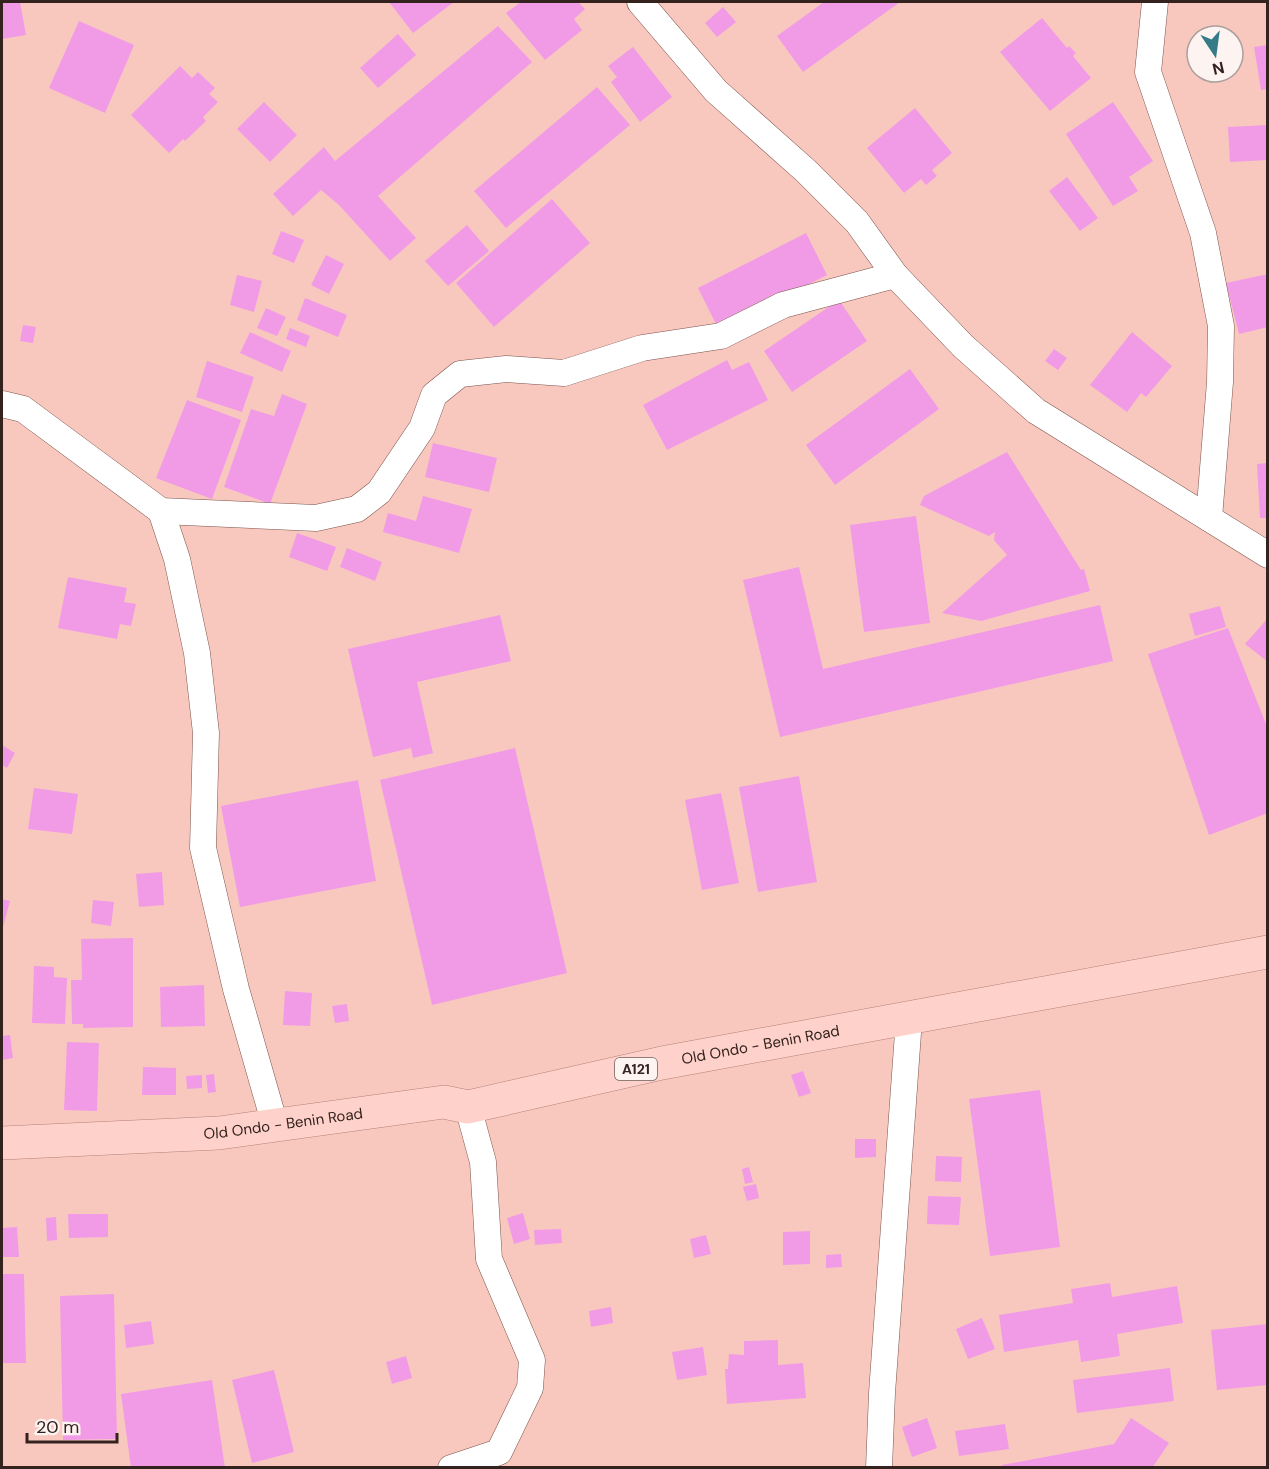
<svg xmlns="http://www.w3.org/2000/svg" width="1269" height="1469" font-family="'DM Sans',sans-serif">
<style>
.building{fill:#f19be7}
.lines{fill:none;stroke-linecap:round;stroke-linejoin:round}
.street-casing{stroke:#7b534b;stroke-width:27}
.primary-casing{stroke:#b68176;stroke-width:34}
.street{stroke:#fff;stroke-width:26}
.primary{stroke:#fed2ca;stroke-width:33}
.labels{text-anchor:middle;stroke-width:6;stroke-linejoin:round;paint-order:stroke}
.shield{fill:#fdf3f1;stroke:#70615d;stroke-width:1.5}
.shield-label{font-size:14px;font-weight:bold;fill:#33221e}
.street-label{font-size:15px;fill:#33221e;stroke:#fdf3f1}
</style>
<rect width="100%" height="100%" fill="#f8c8bf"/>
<g class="building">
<polygon points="2,2 20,2 26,35 2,39"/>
<polygon points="389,2 454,2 413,33"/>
<polygon points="521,2 578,2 585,9 574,19 582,30 545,60 506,13"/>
<polygon points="824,2 900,2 803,72 777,36"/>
<polygon points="723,7 736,22 717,37 705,23"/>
<polygon points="1042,18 1067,48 1069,46 1076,53 1073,56 1091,78 1050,111 1000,52"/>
<polygon points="79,21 134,45 105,113 49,88"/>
<polygon points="498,26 532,62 378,196 416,238 390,261 339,205 321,190 293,216 273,194 324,147 335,161"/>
<polygon points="398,34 416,55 378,88 360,68"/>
<polygon points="1268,45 1268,89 1261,90 1254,47"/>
<polygon points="633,47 672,97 640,122 611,82 617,77 608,66"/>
<polygon points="180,66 192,78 198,72 215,88 209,94 218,102 203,117 206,121 185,141 183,139 169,153 131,115"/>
<polygon points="597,87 630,125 506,228 474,191"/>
<polygon points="264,102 297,135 270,162 237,129"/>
<polygon points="1113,102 1153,161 1129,177 1138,191 1113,206 1066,134"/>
<polygon points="915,108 952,153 932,170 937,176 926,185 921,179 904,193 867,148"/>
<polygon points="1268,125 1268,160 1230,162 1228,127"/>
<polygon points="1067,177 1098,218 1080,231 1049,191"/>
<polygon points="552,199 590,243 494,327 456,283"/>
<polygon points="467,225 489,251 448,286 425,261"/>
<polygon points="281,231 304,240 294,263 272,254"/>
<polygon points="806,233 827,275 719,330 698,288"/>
<polygon points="326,255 344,264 329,294 311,285"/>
<polygon points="1268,274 1268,327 1239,334 1226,283"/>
<polygon points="237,275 262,281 254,312 230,305"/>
<polygon points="305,298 347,315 338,337 297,320"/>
<polygon points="839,300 867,341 792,392 764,351"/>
<polygon points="266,308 286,317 277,336 257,328"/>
<polygon points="23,325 36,327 33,343 20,341"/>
<polygon points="290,328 310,336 306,347 286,339"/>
<polygon points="250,332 291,351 282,372 240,353"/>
<polygon points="1132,332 1172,366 1146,397 1141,393 1127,412 1090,385"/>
<polygon points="1054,349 1067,358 1058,370 1045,361"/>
<polygon points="727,360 732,370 749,362 768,400 667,450 643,405"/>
<polygon points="207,361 254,377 242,412 196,397"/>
<polygon points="910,369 939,409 835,485 806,445"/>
<polygon points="282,394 307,404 270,504 224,487 251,409 274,416"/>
<polygon points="187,400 241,420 212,499 156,478"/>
<polygon points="433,443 497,458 489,492 425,477"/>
<polygon points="1007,452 1081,570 1084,569 1090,591 981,621 942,613 1007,555 994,540 995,532 989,536 920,505 924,496"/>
<polygon points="1268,463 1268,518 1260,518 1257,464"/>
<polygon points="423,496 472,509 459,553 383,532 388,513 416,521"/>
<polygon points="916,516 930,623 864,632 850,525"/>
<polygon points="297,533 336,547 327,571 289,557"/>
<polygon points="347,548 382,562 375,581 340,567"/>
<polygon points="799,567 823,669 1100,605 1113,661 780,737 743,580"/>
<polygon points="68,577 127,588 124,602 136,604 131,626 120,624 117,639 58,628"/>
<polygon points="1220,606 1226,627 1195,636 1189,614"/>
<polygon points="500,615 511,661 417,682 433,753 413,758 411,748 373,757 348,649"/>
<polygon points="1268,618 1268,662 1245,644"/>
<polygon points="1228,628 1268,729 1268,813 1209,835 1148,654"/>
<polygon points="2,745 15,753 7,768 2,765"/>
<polygon points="515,748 567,973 432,1005 380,780"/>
<polygon points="799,776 817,882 758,892 739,787"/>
<polygon points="358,780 376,881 240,907 221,806"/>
<polygon points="34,788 78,794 72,834 28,829"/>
<polygon points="721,793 739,883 702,890 685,800"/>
<polygon points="162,872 164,905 139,907 136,874"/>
<polygon points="2,899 10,901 2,931"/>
<polygon points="93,900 114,902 111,926 91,923"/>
<polygon points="133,938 133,1027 83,1028 83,1024 72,1024 71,980 82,980 81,939"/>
<polygon points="34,966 54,967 54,977 67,978 65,1024 32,1023"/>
<polygon points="204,985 205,1026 161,1027 160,987"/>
<polygon points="285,991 312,993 310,1026 283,1025"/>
<polygon points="347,1004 349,1021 335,1023 332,1006"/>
<polygon points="10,1035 13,1058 2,1060 2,1036"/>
<polygon points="67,1042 99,1043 97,1111 64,1110"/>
<polygon points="143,1067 176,1068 176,1095 142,1095"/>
<polygon points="803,1071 811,1093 799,1097 791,1075"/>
<polygon points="214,1074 216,1092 208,1093 206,1075"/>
<polygon points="202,1075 202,1088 187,1089 186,1076"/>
<polygon points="1040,1090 1060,1247 990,1256 969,1099"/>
<polygon points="855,1139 876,1139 876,1157 855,1158"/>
<polygon points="936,1156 962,1157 961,1182 935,1181"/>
<polygon points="749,1167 753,1182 745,1184 742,1169"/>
<polygon points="756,1184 759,1198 747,1201 743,1187"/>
<polygon points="928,1196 961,1197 959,1225 927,1224"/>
<polygon points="523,1213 530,1239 514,1244 507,1218"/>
<polygon points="68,1214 108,1214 108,1237 69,1238"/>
<polygon points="56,1217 57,1240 47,1241 46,1218"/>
<polygon points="17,1227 19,1257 2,1257 2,1228"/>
<polygon points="561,1229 562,1243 535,1245 534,1230"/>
<polygon points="810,1231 810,1264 783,1265 783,1232"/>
<polygon points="706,1235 711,1254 694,1258 690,1239"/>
<polygon points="841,1254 842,1267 826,1268 826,1255"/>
<polygon points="2,1274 24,1274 26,1363 2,1363"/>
<polygon points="1110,1283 1112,1297 1177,1286 1183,1323 1117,1334 1120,1356 1081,1362 1078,1340 1004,1352 999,1315 1073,1303 1071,1289"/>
<polygon points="114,1294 117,1439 63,1440 60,1296"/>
<polygon points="611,1307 613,1323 591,1327 589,1311"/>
<polygon points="982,1318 995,1349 968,1359 956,1329"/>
<polygon points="151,1321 154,1344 126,1348 124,1325"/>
<polygon points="1268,1324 1268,1385 1217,1390 1211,1330"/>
<polygon points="778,1340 778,1365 803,1363 806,1398 727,1404 725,1369 728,1369 729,1354 744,1355 744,1341"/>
<polygon points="703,1347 707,1375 677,1380 672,1352"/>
<polygon points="406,1356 412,1378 392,1384 386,1362"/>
<polygon points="1170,1368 1174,1401 1077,1413 1073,1380"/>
<polygon points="274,1370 294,1452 252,1463 232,1380"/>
<polygon points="212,1380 225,1468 131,1468 121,1394"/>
<polygon points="927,1418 937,1448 912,1457 902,1427"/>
<polygon points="1131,1418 1169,1443 1152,1468 1003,1468 1002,1465 1114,1444"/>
<polygon points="1005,1424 1009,1449 959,1456 955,1431"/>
</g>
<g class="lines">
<defs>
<g id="street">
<polyline points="640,2 716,91 806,171 857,222 895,275 963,346 1036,411 1268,555"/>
<polyline points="1155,2 1148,72 1203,233 1221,326 1220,382 1209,518"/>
<polyline points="2,404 23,409 161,511 316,518 357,509 379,492 422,428 434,395 460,374 506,369 564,373 642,348 721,336 783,305 895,275"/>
<polyline points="161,511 177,559 197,653 206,733 203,848 236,989 275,1125"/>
<polyline points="451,1468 499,1452 530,1388 532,1360 489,1259 483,1162 468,1107"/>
<polyline points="879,1468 882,1393 909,1019"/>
</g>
<g id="primary">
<path id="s1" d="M2,1143l217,-10 225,-31 24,5 194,-44 606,-111"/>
</g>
</defs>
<use href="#street" class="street-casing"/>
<use href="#primary" class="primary-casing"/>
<use href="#street" class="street"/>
<use href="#primary" class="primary"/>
</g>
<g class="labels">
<rect class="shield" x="615" y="1058" width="42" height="22" rx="4.5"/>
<g class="shield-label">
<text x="636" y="1074">A121</text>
</g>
<g class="street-label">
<text dy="5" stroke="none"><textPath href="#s1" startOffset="768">Old Ondo - Benin Road</textPath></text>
<text dy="5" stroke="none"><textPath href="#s1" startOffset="282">Old Ondo - Benin Road</textPath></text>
</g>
</g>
<rect width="1269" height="1469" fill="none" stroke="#33221e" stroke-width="6"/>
<g transform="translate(1215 54) rotate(167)"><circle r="28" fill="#fdf3f1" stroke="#ac9f9d" stroke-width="1.5"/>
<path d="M0-4.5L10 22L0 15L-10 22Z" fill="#347a87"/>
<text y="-9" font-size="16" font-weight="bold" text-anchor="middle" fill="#33221e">N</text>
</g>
<path d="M27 1433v9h90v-9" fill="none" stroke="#33221e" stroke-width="3"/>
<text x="36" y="1433" font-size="18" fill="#33221e" stroke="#fdf3f1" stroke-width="4.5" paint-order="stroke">20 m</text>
</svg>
